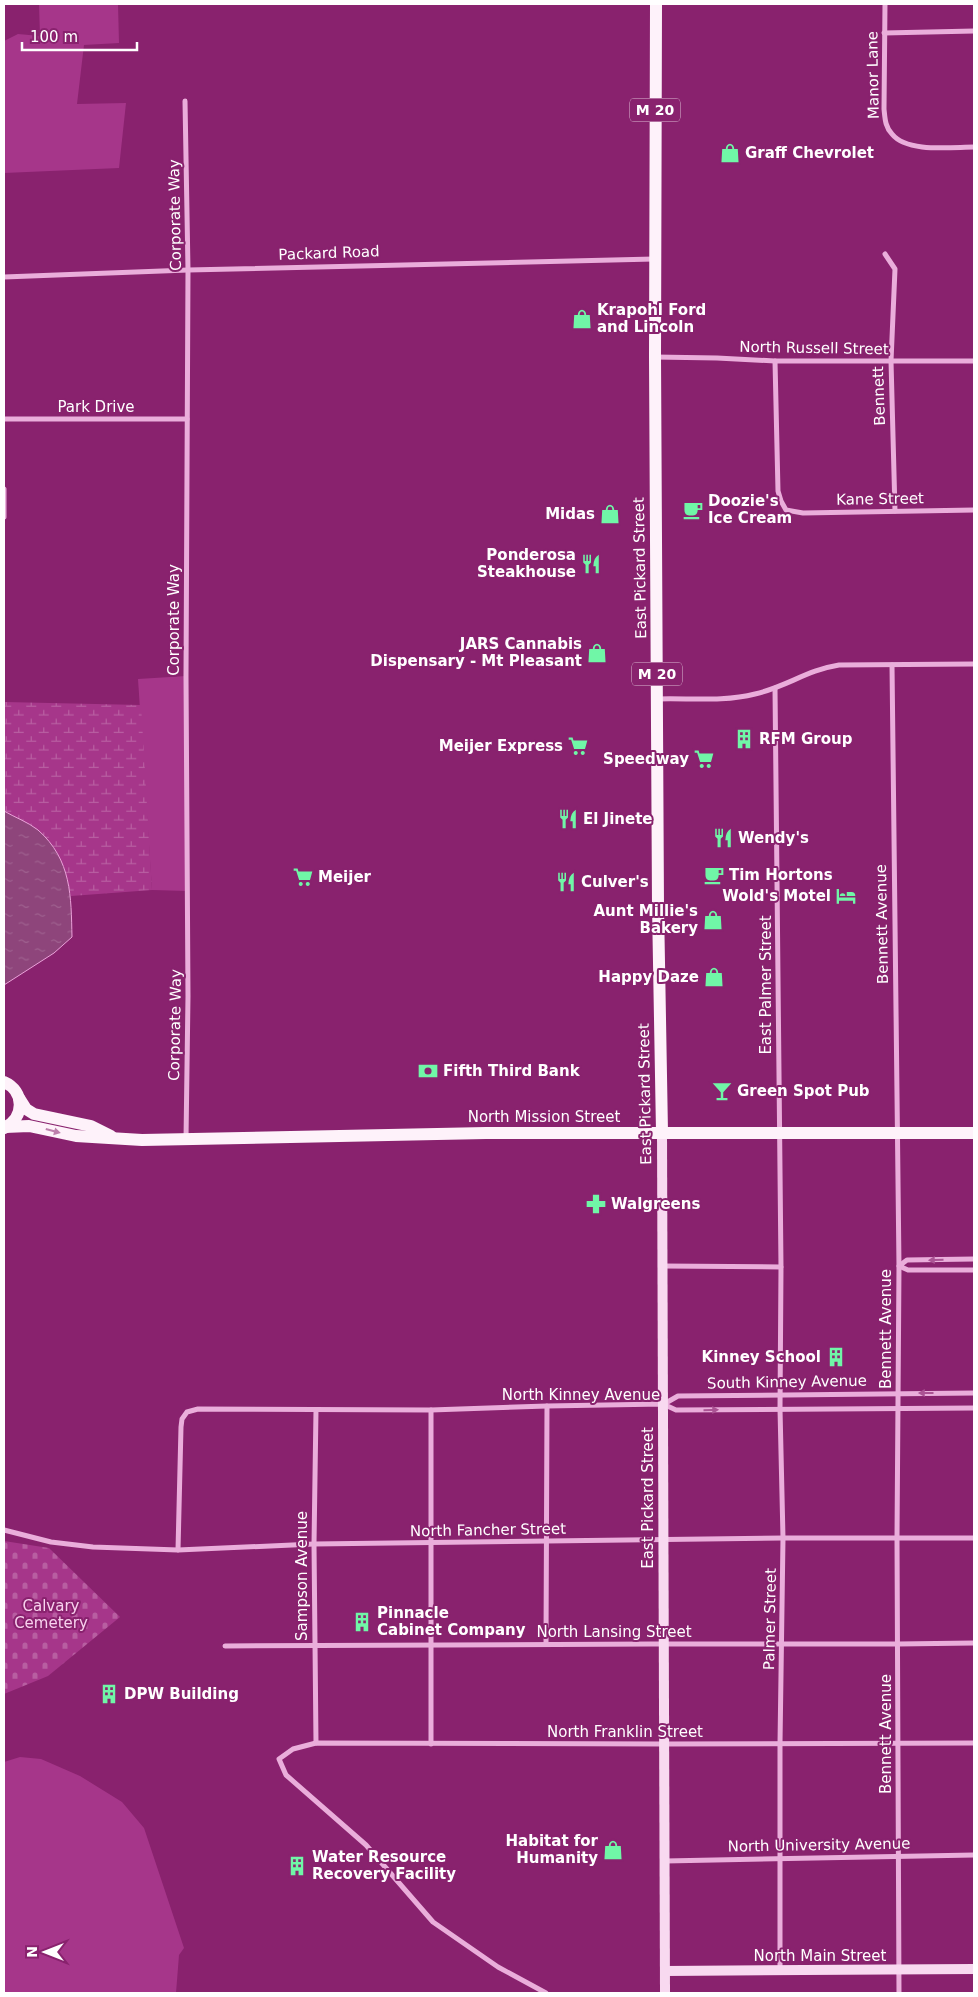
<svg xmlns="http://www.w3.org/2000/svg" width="978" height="1997" font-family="'DejaVu Sans',sans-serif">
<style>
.grass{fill:#a6368a}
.wetland{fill:url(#wetland-marsh)}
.cemetery{fill:url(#cemetery-stones)}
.water{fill:url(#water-ripples);stroke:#eba2da}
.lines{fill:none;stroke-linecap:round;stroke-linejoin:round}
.street{stroke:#eaaedb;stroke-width:5}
.secondary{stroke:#f8d9f0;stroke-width:10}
.primary{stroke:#fef2fa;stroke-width:12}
.oneway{fill:#be80ad}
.oneway2{fill:#ab5394}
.labels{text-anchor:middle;stroke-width:4;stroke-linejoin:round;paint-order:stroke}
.shield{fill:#89226e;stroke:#dcbdd4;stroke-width:1}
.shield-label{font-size:14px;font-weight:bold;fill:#fff}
.street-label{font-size:15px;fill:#fff;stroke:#89226e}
.poi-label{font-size:15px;font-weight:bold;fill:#fff;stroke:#89226e;text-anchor:start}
.park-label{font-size:15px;fill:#f8d2ee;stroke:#89226e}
</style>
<defs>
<pattern id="wetland-marsh" width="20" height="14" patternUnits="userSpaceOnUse" patternTransform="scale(1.25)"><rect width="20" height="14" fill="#a6368a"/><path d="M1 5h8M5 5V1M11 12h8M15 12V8" fill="none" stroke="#b85ea1"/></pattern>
<pattern id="cemetery-stones" width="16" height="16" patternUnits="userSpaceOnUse" patternTransform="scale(1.25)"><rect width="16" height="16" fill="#a6368a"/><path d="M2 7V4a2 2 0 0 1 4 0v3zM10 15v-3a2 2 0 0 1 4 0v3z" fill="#b85ea1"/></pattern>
<pattern id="water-ripples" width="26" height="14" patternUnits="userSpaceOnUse" patternTransform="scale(1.25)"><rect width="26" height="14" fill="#8e457b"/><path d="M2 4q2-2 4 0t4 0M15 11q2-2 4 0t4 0" fill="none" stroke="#9f618f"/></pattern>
</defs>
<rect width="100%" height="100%" fill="#89226e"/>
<g class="grass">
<polygon points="39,4 118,4 119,43 84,45 77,104 126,103 119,168 4,173 4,41 18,34 40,36"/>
<polygon points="186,676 187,891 152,890 138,679"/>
<polygon points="20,1757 41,1759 80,1776 122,1802 144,1828 184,1948 179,1955 176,1993 4,1993 4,1762"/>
</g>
<polygon class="wetland" points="4,702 141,705 152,890 71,896 64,867 37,830 4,811"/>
<polygon class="cemetery" points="4,1541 49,1548 120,1617 48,1676 4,1694"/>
<path class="water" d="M4,811c10,6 24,11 34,19 34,30 33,67 34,107l-18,16 -50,32z"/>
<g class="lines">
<g class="street">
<path d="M885,4l-1,105c1,9 1,18 8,25 15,19 60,13 82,13"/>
<polyline points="884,33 974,31"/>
<polyline points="185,101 188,270 186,676 188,996 186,1139"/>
<polyline points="885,254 895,269 891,361 895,511"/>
<polyline points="4,277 188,270 654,259"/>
<polyline points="655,357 717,358 775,361 974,361"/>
<polyline points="775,361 778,491 781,501 786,510 803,513 974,510"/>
<polyline points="4,419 187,419"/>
<polyline points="4,489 4,517"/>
<polyline points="892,665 899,1266 897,1538 899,1993"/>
<polyline points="775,688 781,1267 780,1409 783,1538 780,1743 780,1971"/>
<path d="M658,699c31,-1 66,3 97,-5 31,-7 52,-24 84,-29l135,-1"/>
<polyline points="974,1259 907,1260 899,1266 908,1270 974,1270"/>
<polyline points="663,1266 781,1267"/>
<polyline points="664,1404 678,1396 974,1393"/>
<polyline points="4,1530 51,1542 93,1547 178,1550 314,1544 783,1538 974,1538"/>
<polyline points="178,1550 181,1427 182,1419 187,1412 198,1409 431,1410 547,1406 663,1404 676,1410 974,1408"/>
<polyline points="546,1644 547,1406"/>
<polyline points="225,1646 652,1644 898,1644 974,1643"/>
<polyline points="316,1743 314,1544 316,1410"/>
<polyline points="431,1744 431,1410"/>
<polyline points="665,1861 974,1855"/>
<polyline points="546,1993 498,1967 433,1922 366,1845 286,1775 279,1759 293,1749 316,1743 665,1744 974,1743"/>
</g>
<g class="secondary">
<polyline points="662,1132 665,1993"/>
<polyline points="665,1971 974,1969"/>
</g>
<g class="primary">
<polyline points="656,4 655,357 658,906 662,1132"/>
<path d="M4,1082c21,9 21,36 0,46"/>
<polyline points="19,1098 26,1109 34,1114 91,1126 111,1136"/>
<polyline points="5,1127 29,1126 76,1136 142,1140 486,1133 974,1133"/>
</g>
</g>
<defs><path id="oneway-solid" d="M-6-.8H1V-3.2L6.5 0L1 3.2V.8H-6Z" transform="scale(1.25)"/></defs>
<use class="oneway" href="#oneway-solid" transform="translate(53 1131) rotate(15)"/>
<g class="oneway2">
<use href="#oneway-solid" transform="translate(936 1260) rotate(179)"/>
<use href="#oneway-solid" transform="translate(926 1393) rotate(-180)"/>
<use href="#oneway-solid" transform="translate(711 1410) rotate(-1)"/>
</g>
<defs>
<symbol id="shop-bare" viewBox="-9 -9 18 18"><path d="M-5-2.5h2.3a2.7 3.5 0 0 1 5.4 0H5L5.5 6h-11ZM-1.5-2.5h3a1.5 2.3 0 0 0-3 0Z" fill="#70f6a7" stroke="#89226e" stroke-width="2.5" paint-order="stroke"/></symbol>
<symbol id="cafe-bare" viewBox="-9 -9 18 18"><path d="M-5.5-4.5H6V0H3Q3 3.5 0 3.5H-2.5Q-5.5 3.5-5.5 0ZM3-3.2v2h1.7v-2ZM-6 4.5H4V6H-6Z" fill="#70f6a7" stroke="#89226e" stroke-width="2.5" paint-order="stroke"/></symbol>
<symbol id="restaurant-bare" viewBox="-9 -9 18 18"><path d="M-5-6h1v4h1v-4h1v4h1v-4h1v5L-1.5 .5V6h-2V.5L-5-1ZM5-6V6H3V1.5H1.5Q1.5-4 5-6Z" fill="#70f6a7" stroke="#89226e" stroke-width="2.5" paint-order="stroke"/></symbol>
<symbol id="building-bare" viewBox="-9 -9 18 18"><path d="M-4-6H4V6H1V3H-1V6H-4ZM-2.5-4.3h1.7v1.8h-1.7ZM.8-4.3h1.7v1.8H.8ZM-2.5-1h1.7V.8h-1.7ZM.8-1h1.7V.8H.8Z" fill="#70f6a7" stroke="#89226e" stroke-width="2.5" paint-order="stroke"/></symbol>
<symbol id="supermarket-bare" viewBox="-9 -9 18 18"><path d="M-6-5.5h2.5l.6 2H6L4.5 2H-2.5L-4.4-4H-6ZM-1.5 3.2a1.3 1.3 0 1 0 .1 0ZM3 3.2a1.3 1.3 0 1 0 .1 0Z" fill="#70f6a7" stroke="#89226e" stroke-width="2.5" paint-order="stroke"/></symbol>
<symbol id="hotel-bare" viewBox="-9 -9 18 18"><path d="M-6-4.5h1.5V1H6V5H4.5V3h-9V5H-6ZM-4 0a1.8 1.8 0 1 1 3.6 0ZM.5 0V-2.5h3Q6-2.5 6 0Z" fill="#70f6a7" stroke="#89226e" stroke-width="2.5" paint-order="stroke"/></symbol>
<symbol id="bank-bare" viewBox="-9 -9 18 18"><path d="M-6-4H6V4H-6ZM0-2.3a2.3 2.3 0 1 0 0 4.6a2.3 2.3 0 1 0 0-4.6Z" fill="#70f6a7" stroke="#89226e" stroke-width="2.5" paint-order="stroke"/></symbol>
<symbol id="bar-bare" viewBox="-9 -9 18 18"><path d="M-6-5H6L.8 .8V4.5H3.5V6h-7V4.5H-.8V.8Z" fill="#70f6a7" stroke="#89226e" stroke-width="2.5" paint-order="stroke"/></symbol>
<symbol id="pharmacy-bare" viewBox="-9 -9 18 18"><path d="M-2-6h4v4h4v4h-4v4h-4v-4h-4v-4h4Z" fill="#70f6a7" stroke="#89226e" stroke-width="2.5" paint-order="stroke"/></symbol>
</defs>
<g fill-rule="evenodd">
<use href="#shop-bare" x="716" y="139" width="28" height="28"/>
<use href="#shop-bare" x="568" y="305" width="28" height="28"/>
<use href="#cafe-bare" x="679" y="496" width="28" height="28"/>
<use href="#shop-bare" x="596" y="500" width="28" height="28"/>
<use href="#restaurant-bare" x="577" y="550" width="28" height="28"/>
<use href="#shop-bare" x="583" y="639" width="28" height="28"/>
<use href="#building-bare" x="730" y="725" width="28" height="28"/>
<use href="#supermarket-bare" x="564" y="732" width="28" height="28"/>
<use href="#supermarket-bare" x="690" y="745" width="28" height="28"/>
<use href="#restaurant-bare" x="554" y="805" width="28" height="28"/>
<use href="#restaurant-bare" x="709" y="824" width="28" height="28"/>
<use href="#cafe-bare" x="700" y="861" width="28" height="28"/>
<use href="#supermarket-bare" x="289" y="863" width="28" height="28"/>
<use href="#restaurant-bare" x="552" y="868" width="28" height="28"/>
<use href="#hotel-bare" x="832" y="882" width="28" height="28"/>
<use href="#shop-bare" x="699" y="906" width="28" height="28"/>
<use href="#shop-bare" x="700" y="963" width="28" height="28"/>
<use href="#bank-bare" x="414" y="1057" width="28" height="28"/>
<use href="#bar-bare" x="708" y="1077" width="28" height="28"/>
<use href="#pharmacy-bare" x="582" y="1190" width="28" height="28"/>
<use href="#building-bare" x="822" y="1343" width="28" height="28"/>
<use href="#building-bare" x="348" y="1608" width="28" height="28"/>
<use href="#building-bare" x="95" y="1680" width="28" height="28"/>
<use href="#shop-bare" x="599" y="1836" width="28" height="28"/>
<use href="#building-bare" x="283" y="1852" width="28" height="28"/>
</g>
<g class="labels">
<g class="shield">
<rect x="630" y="98.5" width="50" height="23" rx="4"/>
<rect x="632" y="662.5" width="50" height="23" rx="4"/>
</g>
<g class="shield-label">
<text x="655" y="115">M 20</text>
<text x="657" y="679">M 20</text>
</g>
<g class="street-label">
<text transform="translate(873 75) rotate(-91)" y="5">Manor Lane</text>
<text transform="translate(175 215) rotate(-91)" y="5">Corporate Way</text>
<text transform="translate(329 253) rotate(-2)" y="5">Packard Road</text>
<text transform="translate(814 348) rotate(1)" y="5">North Russell Street</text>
<text transform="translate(879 396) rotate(-92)" y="5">Bennett</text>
<text x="96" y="412">Park Drive</text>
<text transform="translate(880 499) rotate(-1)" y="5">Kane Street</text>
<text transform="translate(640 568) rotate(-91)" y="5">East Pickard Street</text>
<text transform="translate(174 620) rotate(-90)" y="5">Corporate Way</text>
<text transform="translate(882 924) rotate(-91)" y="5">Bennett Avenue</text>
<text transform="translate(766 985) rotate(-90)" y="5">East Palmer Street</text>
<text transform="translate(175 1025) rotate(-89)" y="5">Corporate Way</text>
<text transform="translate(645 1094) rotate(-91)" y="5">East Pickard Street</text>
<text x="544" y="1122">North Mission Street</text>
<text transform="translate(886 1329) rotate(-90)" y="5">Bennett Avenue</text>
<text transform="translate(787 1382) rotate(-1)" y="5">South Kinney Avenue</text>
<text x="581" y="1400">North Kinney Avenue</text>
<text transform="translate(648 1498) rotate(-90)" y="5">East Pickard Street</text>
<text transform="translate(488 1530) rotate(-1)" y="5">North Fancher Street</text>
<text transform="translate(302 1576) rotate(-90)" y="5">Sampson Avenue</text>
<text transform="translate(770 1619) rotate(-89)" y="5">Palmer Street</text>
<text x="614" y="1637">North Lansing Street</text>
<text x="625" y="1737">North Franklin Street</text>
<text transform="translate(886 1734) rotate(-90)" y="5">Bennett Avenue</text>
<text transform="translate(819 1845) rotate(-1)" y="5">North University Avenue</text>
<text x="820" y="1961">North Main Street</text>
</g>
<g class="poi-label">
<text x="745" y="158">Graff Chevrolet</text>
<text x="597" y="315">Krapohl Ford<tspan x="597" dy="17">and Lincoln</tspan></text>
<text x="708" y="506">Doozie's<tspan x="708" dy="17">Ice Cream</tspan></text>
<text x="595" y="519" text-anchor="end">Midas</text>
<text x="576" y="560" text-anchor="end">Ponderosa<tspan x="576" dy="17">Steakhouse</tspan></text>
<text x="582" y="649" text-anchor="end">JARS Cannabis<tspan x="582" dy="17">Dispensary - Mt Pleasant</tspan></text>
<text x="759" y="744">RFM Group</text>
<text x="563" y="751" text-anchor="end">Meijer Express</text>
<text x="689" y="764" text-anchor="end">Speedway</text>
<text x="583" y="824">El Jinete</text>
<text x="738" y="843">Wendy's</text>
<text x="729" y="880">Tim Hortons</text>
<text x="318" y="882">Meijer</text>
<text x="581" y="887">Culver's</text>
<text x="831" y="901" text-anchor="end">Wold's Motel</text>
<text x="698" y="916" text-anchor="end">Aunt Millie's<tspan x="698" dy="17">Bakery</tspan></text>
<text x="699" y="982" text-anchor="end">Happy Daze</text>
<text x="443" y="1076">Fifth Third Bank</text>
<text x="737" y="1096">Green Spot Pub</text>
<text x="611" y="1209">Walgreens</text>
<text x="821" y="1362" text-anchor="end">Kinney School</text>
<text x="377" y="1618">Pinnacle<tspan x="377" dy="17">Cabinet Company</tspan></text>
<text x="124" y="1699">DPW Building</text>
<text x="598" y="1846" text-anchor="end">Habitat for<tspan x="598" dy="17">Humanity</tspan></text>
<text x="312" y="1862">Water Resource<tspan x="312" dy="17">Recovery Facility</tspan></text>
</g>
<g class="park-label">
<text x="51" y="1611">Calvary<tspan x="51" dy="17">Cemetery</tspan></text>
</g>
</g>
<rect width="978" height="1997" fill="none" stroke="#ffffff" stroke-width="10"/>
<g transform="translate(45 1952) rotate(270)" stroke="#89226e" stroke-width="4" paint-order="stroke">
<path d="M0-4L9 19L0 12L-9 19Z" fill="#ffffff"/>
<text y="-8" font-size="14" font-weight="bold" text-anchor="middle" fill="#ffffff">N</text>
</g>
<path d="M22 42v8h115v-8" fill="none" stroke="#ffffff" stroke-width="2.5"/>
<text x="30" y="42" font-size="15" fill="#ffffff" stroke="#89226e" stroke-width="4" paint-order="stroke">100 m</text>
</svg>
